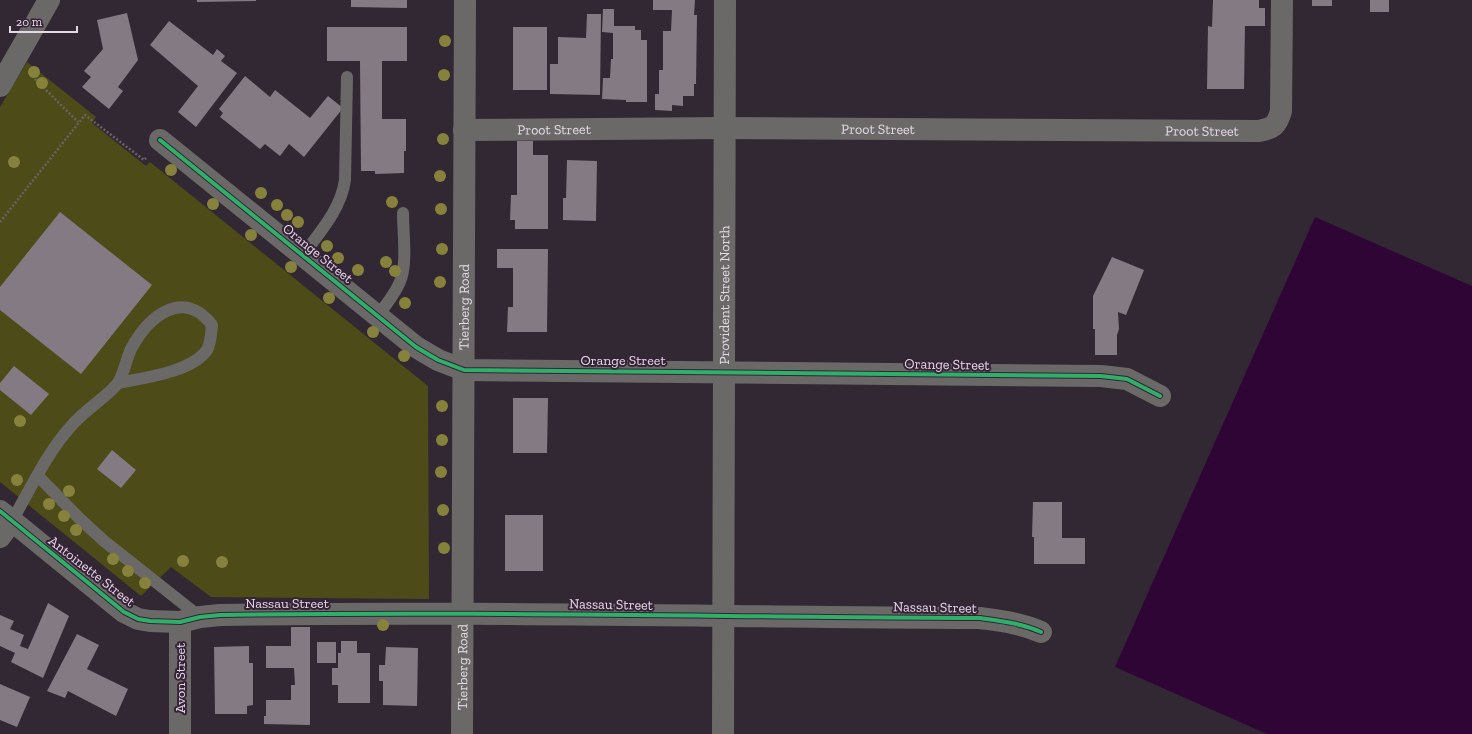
<svg xmlns="http://www.w3.org/2000/svg" width="1472" height="734" font-family="'Zilla Slab',serif">
<style>
.green{fill:#4d4b17}
.water{fill:#2f0536}
.building{fill:#837a84}
.lines{fill:none;stroke-linecap:round;stroke-linejoin:round}
.path{stroke:#686465;stroke-width:2.5;stroke-dasharray:2 2;stroke-linecap:butt}
.service{stroke:#6b6968;stroke-width:12}
.minor{stroke:#6b6968;stroke-width:22}
.tertiary{stroke:#6b6968;stroke-width:22}
.cycleway-casing{stroke:#362338;stroke-width:6}
.cycleway{stroke:#2db169;stroke-width:4}
.tree{fill:#87823b}
.labels{text-anchor:middle;stroke-width:4;stroke-linejoin:round;paint-order:stroke}
.street-label{font-size:14px;fill:#e4d8e5;stroke:#362338}
</style>
<rect width="100%" height="100%" fill="#322833"/>
<polygon class="green" points="27,62 96,117 92,123 146,166 150,162 428,386 429,599 211,597 171,567 141,596 0,482 0,107"/>
<polygon class="water" points="1315,217 1472,286 1472,734 1267,734 1115,667"/>
<g class="building">
<polygon points="197,0 256,0 256,1 197,2"/>
<polygon points="351,0 407,0 407,8 351,7"/>
<polygon points="653,0 695,0 694,15 697,15 696,84 694,84 694,96 683,96 683,106 672,105 672,111 655,110 655,94 659,94 659,70 663,70 663,31 671,31 672,10 653,10"/>
<polygon points="1213,0 1259,0 1259,8 1265,8 1265,26 1245,26 1244,89 1207,89 1208,26 1212,27"/>
<rect x="1312" y="0" width="20" height="6"/>
<rect x="1370" y="0" width="19" height="12"/>
<polygon points="603,9 614,9 614,26 635,26 635,30 641,30 641,40 647,40 647,102 626,102 626,100 602,99 603,78 610,78 611,59 613,59 613,33 602,32"/>
<polygon points="127,13 138,60 118,87 123,91 109,109 82,87 91,77 84,71 103,49 97,20"/>
<polygon points="587,14 601,14 600,95 550,94 550,64 558,64 558,37 586,38"/>
<polygon points="169,21 213,55 217,49 225,56 221,61 237,73 196,127 178,112 198,86 150,45"/>
<polygon points="327,27 407,27 407,61 382,61 382,119 406,119 406,151 404,151 404,173 375,174 375,171 361,171 360,61 327,61"/>
<rect x="513" y="27" width="34" height="63"/>
<polygon points="245,76 270,97 275,90 310,118 328,96 343,108 304,157 289,144 280,156 265,144 260,149 220,117 223,113 219,109"/>
<polygon points="517,141 533,141 533,155 548,155 548,229 515,229 515,220 510,220 511,195 517,195"/>
<polygon points="567,160 597,161 596,221 563,220 563,198 566,198"/>
<polygon points="60,212 152,285 81,374 0,310 0,287"/>
<polygon points="497,249 548,249 547,332 507,332 508,307 513,307 513,268 497,268"/>
<polygon points="1112,257 1144,270 1126,315 1118,312 1119,329 1117,335 1117,355 1095,355 1095,329 1093,329 1093,296"/>
<polygon points="14,366 49,394 31,415 0,390 0,383"/>
<polygon points="513,398 548,398 547,453 513,453"/>
<polygon points="112,450 136,470 121,488 97,469"/>
<polygon points="1033,502 1062,502 1062,538 1085,538 1085,564 1034,564 1034,537 1032,537"/>
<rect x="505" y="515" width="38" height="56"/>
<polygon points="48,603 69,616 43,678 11,662 15,653 0,646 0,615 14,621 10,629 24,635 20,646 28,649"/>
<polygon points="291,627 310,627 310,725 264,724 264,716 266,716 266,700 291,700 291,685 295,685 294,668 266,668 266,646 291,646"/>
<polygon points="77,634 99,645 87,669 128,689 116,716 68,691 65,698 47,691"/>
<polygon points="341,641 357,641 357,653 370,653 370,703 338,703 338,685 332,685 332,668 338,668 338,653 341,653"/>
<rect x="317" y="642" width="19" height="21"/>
<polygon points="249,646 249,663 253,663 253,705 247,706 247,714 215,714 214,647"/>
<polygon points="386,647 418,648 417,706 383,705 383,681 379,681 379,665 385,665"/>
<polygon points="0,684 30,697 17,727 0,720"/>
</g>
<g class="lines">
<g class="path">
<polyline points="32,76 78,122"/>
<polyline points="0,222 85,115 144,160 146,158"/>
</g>
<g class="service">
<path d="M303,255c17,-23 38,-46 42,-75l2,-103"/>
<path d="M378,316c8,-12 19,-24 23,-37 6,-17 2,-47 2,-66"/>
<polyline points="38,476 80,519 104,541 200,617"/>
<path d="M12,521c19,-33 35,-69 61,-97 13,-15 34,-27 45,-41 6,-10 8,-23 13,-34 17,-32 52,-62 81,-24 -1,8 -1,18 -5,25 -15,22 -64,28 -89,33"/>
</g>
<g class="minor">
<polyline points="0,86 49,0"/>
<path id="s1" d="M464,130l261,-2 534,3c15,-3 18,-6 22,-20l1,-111"/>
<polyline points="160,140 416,347 438,360 464,370 1101,376 1127,379 1160,396"/>
<path d="M0,511l124,101 14,7 12,2 30,1 20,-5 20,-2c253,-4 507,2 760,3 21,3 41,5 61,14"/>
<polyline points="0,537 12,521"/>
<polyline points="180,734 180,622"/>
<path id="s2" d="M723,734l2,-734"/>
</g>
<path class="tertiary" id="s3" d="M462,734l3,-734"/>
<defs>
<g id="cycleway">
<polyline points="160,140 416,347 438,360 464,370 1101,376 1127,379 1160,396"/>
<path d="M0,511l124,101 14,7 12,2 30,1 20,-5 20,-2c253,-4 507,2 760,3 21,3 41,5 61,14"/>
</g>
</defs>
<use href="#cycleway" class="cycleway-casing"/>
<use href="#cycleway" class="cycleway"/>
</g>
<g class="tree">
<circle cx="445" cy="41" r="6"/>
<circle cx="34" cy="72" r="6"/>
<circle cx="444" cy="75" r="6"/>
<circle cx="42" cy="83" r="6"/>
<circle cx="443" cy="139" r="6"/>
<circle cx="14" cy="162" r="6"/>
<circle cx="171" cy="170" r="6"/>
<circle cx="440" cy="176" r="6"/>
<circle cx="261" cy="193" r="6"/>
<circle cx="392" cy="202" r="6"/>
<circle cx="213" cy="204" r="6"/>
<circle cx="277" cy="205" r="6"/>
<circle cx="441" cy="209" r="6"/>
<circle cx="287" cy="215" r="6"/>
<circle cx="298" cy="222" r="6"/>
<circle cx="251" cy="235" r="6"/>
<circle cx="327" cy="246" r="6"/>
<circle cx="442" cy="249" r="6"/>
<circle cx="338" cy="258" r="6"/>
<circle cx="386" cy="262" r="6"/>
<circle cx="291" cy="267" r="6"/>
<circle cx="358" cy="270" r="6"/>
<circle cx="395" cy="271" r="6"/>
<circle cx="440" cy="282" r="6"/>
<circle cx="329" cy="298" r="6"/>
<circle cx="405" cy="303" r="6"/>
<circle cx="373" cy="332" r="6"/>
<circle cx="404" cy="356" r="6"/>
<circle cx="442" cy="406" r="6"/>
<circle cx="20" cy="421" r="6"/>
<circle cx="442" cy="440" r="6"/>
<circle cx="441" cy="472" r="6"/>
<circle cx="17" cy="480" r="6"/>
<circle cx="69" cy="491" r="6"/>
<circle cx="49" cy="504" r="6"/>
<circle cx="443" cy="510" r="6"/>
<circle cx="64" cy="516" r="6"/>
<circle cx="76" cy="530" r="6"/>
<circle cx="444" cy="548" r="6"/>
<circle cx="113" cy="559" r="6"/>
<circle cx="183" cy="561" r="6"/>
<circle cx="222" cy="562" r="6"/>
<circle cx="128" cy="571" r="6"/>
<circle cx="145" cy="583" r="6"/>
<circle cx="383" cy="625" r="6"/>
</g>
<g class="labels">
<g class="street-label">
<text dy="5" stroke="none"><textPath href="#s1" startOffset="90">Proot Street</textPath></text>
<text dy="5" stroke="none"><textPath href="#s1" startOffset="414">Proot Street</textPath></text>
<text dy="5" stroke="none"><textPath href="#s1" startOffset="738">Proot Street</textPath></text>
<text transform="translate(318 253) rotate(39)" y="5">Orange Street</text>
<text dy="5" stroke="none"><textPath href="#s2" startOffset="439">Provident Street North</textPath></text>
<text dy="5" stroke="none"><textPath href="#s3" startOffset="427">Tierberg Road</textPath></text>
<text x="623" y="365">Orange Street</text>
<text transform="translate(947 364) rotate(1)" y="5">Orange Street</text>
<text transform="translate(92 571) rotate(38)" y="5">Antoinette Street</text>
<text x="287" y="608">Nassau Street</text>
<text transform="translate(611 604) rotate(1)" y="5">Nassau Street</text>
<text transform="translate(935 607) rotate(1)" y="5">Nassau Street</text>
<text dy="5" stroke="none"><textPath href="#s3" startOffset="67">Tierberg Road</textPath></text>
<text transform="translate(180 678) rotate(-90)" y="5">Avon Street</text>
</g>
</g>
<path d="M10 26v6h67v-6" fill="none" stroke="#e4d8e5" stroke-width="2"/>
<text x="16" y="26" font-size="12" fill="#e4d8e5" stroke="#362338" stroke-width="3" paint-order="stroke">20 m</text>
</svg>
